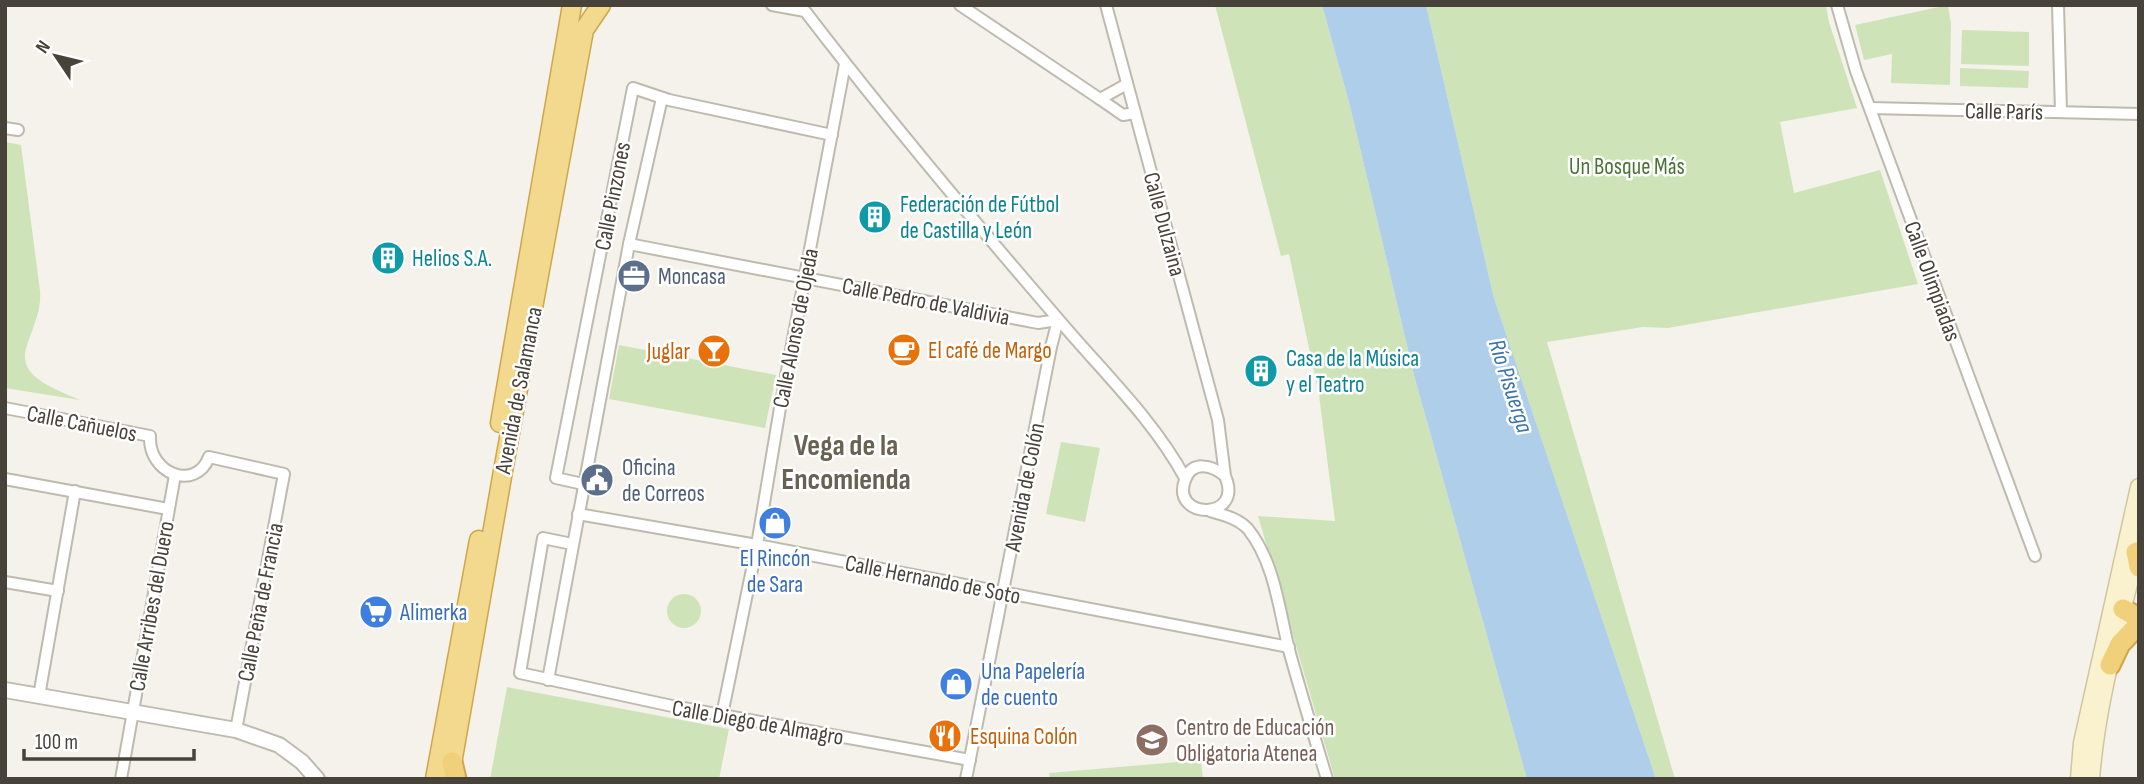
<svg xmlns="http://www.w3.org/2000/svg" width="2144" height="784" font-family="'Sofia Sans Condensed',sans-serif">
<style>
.green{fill:#cee4b8}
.water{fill:#aeceea}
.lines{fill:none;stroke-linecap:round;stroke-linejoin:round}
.minor-casing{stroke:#bfbaae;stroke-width:14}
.tertiary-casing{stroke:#bfbaae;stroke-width:18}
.secondary-casing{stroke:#cfc69f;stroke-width:19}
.trunk-casing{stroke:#cfa64a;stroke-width:21}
.motorway-casing{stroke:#cfa64a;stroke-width:23}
.minor{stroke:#fff;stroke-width:10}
.tertiary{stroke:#fff;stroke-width:14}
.secondary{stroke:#faf2cf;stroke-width:16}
.trunk{stroke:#f2d98e;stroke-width:18}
.motorway{stroke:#f0d07a;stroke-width:19}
.labels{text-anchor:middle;stroke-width:5;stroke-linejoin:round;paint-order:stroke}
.street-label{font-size:23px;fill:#48433a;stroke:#fff}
.park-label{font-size:23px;fill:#477432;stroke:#fff}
.culture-label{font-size:23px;fill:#0d838f;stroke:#fff;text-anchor:start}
.service-label{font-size:23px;fill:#4e5e75;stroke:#fff;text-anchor:start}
.food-label{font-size:23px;fill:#c56008;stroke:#fff;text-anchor:start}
.shop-label{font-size:23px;fill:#366cbe;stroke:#fff;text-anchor:start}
.education-label{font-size:23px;fill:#785e54;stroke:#fff;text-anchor:start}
.water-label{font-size:24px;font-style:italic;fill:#3c75aa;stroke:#fff}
.district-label{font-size:30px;font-weight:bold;fill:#696152;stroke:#fff}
</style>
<rect width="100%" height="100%" fill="#f4f2eb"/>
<g class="green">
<polygon points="1215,5 1322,5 1350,106 1415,379 1527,779 1335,779 1258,516 1335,521 1319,395 1289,254 1281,256"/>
<polygon points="1426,5 1826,5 1829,22 1857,108 1780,122 1794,193 1880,170 1918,284 1668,328 1643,327 1547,342 1675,779 1656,779 1494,298"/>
<polygon points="1948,5 1951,24 1950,85 1891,83 1892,54 1864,60 1855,25"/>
<polygon points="1962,30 2029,32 2029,66 1961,64"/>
<polygon points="1960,68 2029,71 2028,88 1960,86"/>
<path d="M5,142l16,3 19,146c1,13 -2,24 -7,37 -3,10 -9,21 -8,31 2,22 38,33 55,41l-75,-12z"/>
<polygon points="619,345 776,375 765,428 609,399"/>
<polygon points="1061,442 1100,448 1085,522 1046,514"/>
<circle cx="684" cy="611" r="17"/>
<polygon points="507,687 729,729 719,779 490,779"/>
<polygon points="1201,760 1203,779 1050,779 1049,773"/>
</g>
<polygon class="water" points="1322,5 1426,5 1494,298 1656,779 1527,779 1415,379 1350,106"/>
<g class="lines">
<defs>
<g id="minor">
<path d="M772,5l33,6c81,106 167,208 254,309 43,51 94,99 126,158"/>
<polyline points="960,5 1100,99 1127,84"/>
<path d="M1106,5l112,415 7,56c20,45 -55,44 -40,4 7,-20 27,-15 40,-4"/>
<polyline points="1837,5 1856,71 2035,556"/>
<polyline points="2058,5 2061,112"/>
<polyline points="1100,99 1123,115 1135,113"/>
<polyline points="1870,108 2139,114"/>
<polyline points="5,128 18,130"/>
<polyline points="629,244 1038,323 1058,320"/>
<path d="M5,408l145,28c-2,38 46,56 59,21l75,17 -48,256"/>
<polyline points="5,479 168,509"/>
<polyline points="583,484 556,478 633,88 669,100 832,135"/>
<path d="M1210,511c13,4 28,7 38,18 27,34 31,81 41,121 12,43 25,86 38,129"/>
<polyline points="578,514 757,545 1289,647"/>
<polyline points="572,544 543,538 520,673 672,706 970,760"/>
<polyline points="5,582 58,591"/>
<polyline points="548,680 629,244 662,98"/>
<polyline points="39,696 75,491"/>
<polyline points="722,715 757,545 780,408 845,64"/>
<polyline points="121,779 175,475"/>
<polyline points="966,779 1051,347 1058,320"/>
</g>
<polyline id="tertiary" points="5,690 236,730 279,745 302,762 317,779"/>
<g id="secondary">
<polyline points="2079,779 2082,743 2139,487"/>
<path d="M2091,779c6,-80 30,-159 48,-237"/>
</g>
<g id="trunk">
<polyline points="500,423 572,5"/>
<polyline points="450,775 503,471 584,30 601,5"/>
<polyline points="435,779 479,540"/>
</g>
<g id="motorway">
<polyline points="2136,552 2139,567"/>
<polyline points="2123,609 2139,618"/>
<polyline points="2110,665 2120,644 2139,624"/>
<polyline points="452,762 456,779"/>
</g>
</defs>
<use href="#minor" class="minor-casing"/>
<use href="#tertiary" class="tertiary-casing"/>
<use href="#secondary" class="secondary-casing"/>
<use href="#trunk" class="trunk-casing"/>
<use href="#motorway" class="motorway-casing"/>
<use href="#minor" class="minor"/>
<use href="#tertiary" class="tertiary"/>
<use href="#secondary" class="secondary"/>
<use href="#trunk" class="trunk"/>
<use href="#motorway" class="motorway"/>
</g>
<defs>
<symbol id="building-disc" viewBox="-11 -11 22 22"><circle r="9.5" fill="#0f9aa8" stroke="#fff"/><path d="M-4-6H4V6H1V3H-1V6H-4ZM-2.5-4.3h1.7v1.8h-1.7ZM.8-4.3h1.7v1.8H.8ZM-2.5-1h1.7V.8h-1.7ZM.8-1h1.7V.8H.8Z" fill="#fff"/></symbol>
<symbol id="office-disc" viewBox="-11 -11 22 22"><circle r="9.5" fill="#5c6f8a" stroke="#fff"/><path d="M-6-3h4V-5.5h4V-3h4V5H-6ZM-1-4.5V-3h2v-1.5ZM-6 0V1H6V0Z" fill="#fff"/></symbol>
<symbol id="cafe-disc" viewBox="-11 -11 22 22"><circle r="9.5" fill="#e8710a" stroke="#fff"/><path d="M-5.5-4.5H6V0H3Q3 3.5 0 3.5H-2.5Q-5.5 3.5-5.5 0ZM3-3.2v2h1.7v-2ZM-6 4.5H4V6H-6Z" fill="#fff"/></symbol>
<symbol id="bar-disc" viewBox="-11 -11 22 22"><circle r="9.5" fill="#e8710a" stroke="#fff"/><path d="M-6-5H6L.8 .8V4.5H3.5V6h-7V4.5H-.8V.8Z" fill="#fff"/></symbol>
<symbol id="civic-disc" viewBox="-11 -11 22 22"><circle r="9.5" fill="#5c6f8a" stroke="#fff"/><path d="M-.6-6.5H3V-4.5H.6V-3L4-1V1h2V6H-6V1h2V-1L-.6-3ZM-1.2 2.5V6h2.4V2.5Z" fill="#fff"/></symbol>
<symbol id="shop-disc" viewBox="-11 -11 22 22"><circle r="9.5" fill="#3f7fe0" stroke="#fff"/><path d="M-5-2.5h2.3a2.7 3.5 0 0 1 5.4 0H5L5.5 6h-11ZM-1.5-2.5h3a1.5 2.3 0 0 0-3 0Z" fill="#fff"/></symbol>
<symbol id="supermarket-disc" viewBox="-11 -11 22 22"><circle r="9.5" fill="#3f7fe0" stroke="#fff"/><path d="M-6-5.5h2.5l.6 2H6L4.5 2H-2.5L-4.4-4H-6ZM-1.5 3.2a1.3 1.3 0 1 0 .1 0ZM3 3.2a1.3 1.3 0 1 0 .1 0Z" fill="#fff"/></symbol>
<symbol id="restaurant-disc" viewBox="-11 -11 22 22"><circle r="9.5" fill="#e8710a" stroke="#fff"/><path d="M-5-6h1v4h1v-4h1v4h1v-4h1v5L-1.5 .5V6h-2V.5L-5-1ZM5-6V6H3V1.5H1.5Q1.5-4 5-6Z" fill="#fff"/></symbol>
<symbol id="school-disc" viewBox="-11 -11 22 22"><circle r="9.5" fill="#8d6e63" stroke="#fff"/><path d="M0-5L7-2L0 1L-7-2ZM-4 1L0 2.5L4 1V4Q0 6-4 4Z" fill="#fff"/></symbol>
</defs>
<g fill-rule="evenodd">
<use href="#building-disc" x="856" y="198" width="38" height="38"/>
<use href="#building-disc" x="369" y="239" width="38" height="38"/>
<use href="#office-disc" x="615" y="257" width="38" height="38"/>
<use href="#cafe-disc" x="885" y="331" width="38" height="38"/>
<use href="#bar-disc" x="695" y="332" width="38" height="38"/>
<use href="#building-disc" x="1242" y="352" width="38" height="38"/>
<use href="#civic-disc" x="578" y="461" width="38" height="38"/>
<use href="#shop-disc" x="756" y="504" width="38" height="38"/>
<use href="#supermarket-disc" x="357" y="593" width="38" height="38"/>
<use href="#shop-disc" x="937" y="665" width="38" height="38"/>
<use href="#restaurant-disc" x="926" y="717" width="38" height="38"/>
<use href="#school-disc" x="1133" y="721" width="38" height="38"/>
</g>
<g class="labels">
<g class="street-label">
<text transform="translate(2004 111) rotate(1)" y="8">Calle París</text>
<text transform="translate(612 196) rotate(-79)" y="8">Calle Pinzones</text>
<text transform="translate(1165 224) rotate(75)" y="8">Calle Dulzaina</text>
<text transform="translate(1933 281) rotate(70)" y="8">Calle Olimpiadas</text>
<text transform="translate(926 301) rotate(11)" y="8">Calle Pedro de Valdivia</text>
<text transform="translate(795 328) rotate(-79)" y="8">Calle Alonso de Ojeda</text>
<text transform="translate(518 390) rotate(-79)" y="8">Avenida de Salamanca</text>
<text transform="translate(82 423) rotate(11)" y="8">Calle Cañuelos</text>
<text transform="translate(1024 487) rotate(-79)" y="8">Avenida de Colón</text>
<text transform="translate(933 579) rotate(11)" y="8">Calle Hernando de Soto</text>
<text transform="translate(260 602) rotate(-79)" y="8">Calle Peña de Francia</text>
<text transform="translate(151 606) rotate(-80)" y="8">Calle Arribes del Duero</text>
<text transform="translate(758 722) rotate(10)" y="8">Calle Diego de Almagro</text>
</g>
<g class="park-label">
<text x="1627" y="174">Un Bosque Más</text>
</g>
<g class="culture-label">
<text x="900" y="212">Federación de Fútbol<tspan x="900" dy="26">de Castilla y León</tspan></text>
<text x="412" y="266">Helios S.A.</text>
<text x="1286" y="366">Casa de la Música<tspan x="1286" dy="26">y el Teatro</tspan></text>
</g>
<g class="service-label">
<text x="658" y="284">Moncasa</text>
<text x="622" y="475">Oficina<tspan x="622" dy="26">de Correos</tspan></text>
</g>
<g class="food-label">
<text x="928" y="358">El café de Margo</text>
<text x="690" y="359" text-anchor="end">Juglar</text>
<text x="970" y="744">Esquina Colón</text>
</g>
<g class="shop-label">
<text x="775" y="566" text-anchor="middle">El Rincón<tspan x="775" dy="26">de Sara</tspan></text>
<text x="400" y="620">Alimerka</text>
<text x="981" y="679">Una Papelería<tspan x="981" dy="26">de cuento</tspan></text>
</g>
<g class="education-label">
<text x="1176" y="735">Centro de Educación<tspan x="1176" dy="26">Obligatoria Atenea</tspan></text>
</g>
<g class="water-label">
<text transform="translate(1511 386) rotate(72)" y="8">Río Pisuerga</text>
</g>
<g class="district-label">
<text x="846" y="455">Vega de la<tspan x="846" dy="34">Encomienda</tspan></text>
</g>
</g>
<rect width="2144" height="784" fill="none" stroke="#48433a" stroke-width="14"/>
<g transform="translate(56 56) rotate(305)" stroke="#ffffff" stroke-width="5" paint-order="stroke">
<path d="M0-5L12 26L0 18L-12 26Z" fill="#48433a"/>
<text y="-10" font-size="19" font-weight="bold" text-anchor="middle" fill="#48433a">N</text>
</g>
<path d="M24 749v10h170v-10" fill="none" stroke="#48433a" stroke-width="3.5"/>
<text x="35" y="749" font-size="21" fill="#48433a" stroke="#ffffff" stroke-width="5" paint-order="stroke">100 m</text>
</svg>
